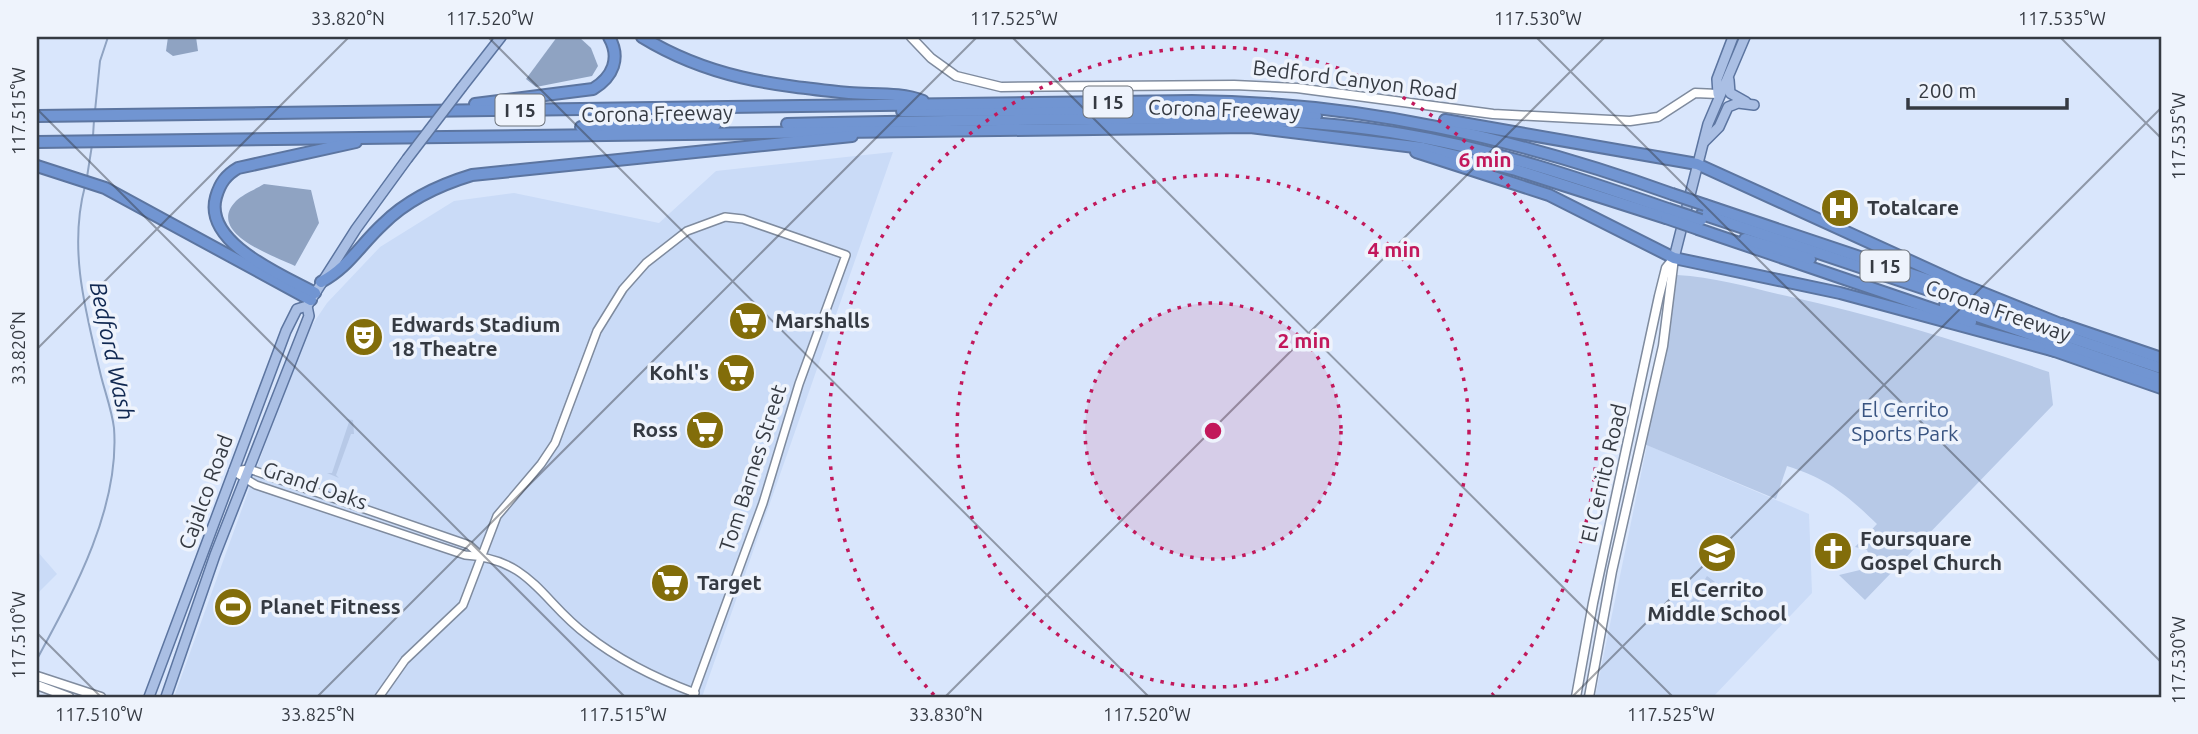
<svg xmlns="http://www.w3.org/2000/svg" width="2198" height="734" font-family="Ubuntu,sans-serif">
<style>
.built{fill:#cadbf7}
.green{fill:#b7c9e7}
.water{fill:#8fa3c2}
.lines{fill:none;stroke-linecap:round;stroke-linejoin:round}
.stream{stroke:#8fa3c2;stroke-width:2}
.tertiary-casing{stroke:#7f8b9e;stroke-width:10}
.secondary-casing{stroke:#7f8b9e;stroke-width:11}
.primary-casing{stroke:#5c75a0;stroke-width:12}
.motorway-casing{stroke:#5c75a0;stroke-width:14}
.tertiary{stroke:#fff;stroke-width:7}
.secondary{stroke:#fff;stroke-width:8}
.primary{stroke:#aabfe4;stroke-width:9}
.motorway{stroke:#7195d2;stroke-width:10}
.primary-bridge-casing{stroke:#5c75a0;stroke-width:12;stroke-linecap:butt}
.motorway-bridge-casing{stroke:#5c75a0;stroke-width:14;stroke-linecap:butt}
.primary-bridge{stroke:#aabfe4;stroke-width:9}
.motorway-bridge{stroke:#7195d2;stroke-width:10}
.ticks{fill:none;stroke:#353a42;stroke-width:2;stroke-opacity:0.45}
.ring{fill:none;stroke:#c2185b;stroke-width:3.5;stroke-dasharray:3.5 7}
.labels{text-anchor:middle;stroke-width:7;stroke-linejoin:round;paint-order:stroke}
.shield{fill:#eef3fc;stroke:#6c727a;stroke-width:2}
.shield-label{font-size:19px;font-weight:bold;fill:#353a42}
.street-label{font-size:21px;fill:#353a42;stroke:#eef3fc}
.poi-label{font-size:21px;font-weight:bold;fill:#353a42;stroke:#eef3fc;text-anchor:start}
.park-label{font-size:21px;fill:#395481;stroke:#eef3fc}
.water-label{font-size:23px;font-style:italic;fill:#102851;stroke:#eef3fc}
.centre{fill:#c2185b;stroke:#eef3fc;stroke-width:3.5}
.ring-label{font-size:21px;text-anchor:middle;font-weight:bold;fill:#c2185b;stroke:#eef3fc;stroke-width:7;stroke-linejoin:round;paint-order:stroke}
.neatline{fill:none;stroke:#353a42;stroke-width:2.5}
.ticks-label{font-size:18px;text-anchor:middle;fill:#353a42}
</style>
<rect width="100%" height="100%" fill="#d9e6fc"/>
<g class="built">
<polygon points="893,152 702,697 174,697 304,337 327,303 380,247 454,201 514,193 659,223 716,171"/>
<polygon points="1647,445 1809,514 1812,593 1713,697 1595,697"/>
<polygon points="37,551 57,574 37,594"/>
</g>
<g class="green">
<path d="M1677,275c38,2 74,13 110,21 89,20 176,46 262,76l4,33 -188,195 -26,-25 21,-5 11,-10 -4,-10 -12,-3 22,-23c-30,-29 -49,-45 -90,-58l-11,33 -132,-55 14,-55 1,-42z"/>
<polygon points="346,419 353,420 354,434 351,434 336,475 339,478 327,473 332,473 349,422"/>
<polygon points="1707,576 1715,582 1706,597 1703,596 1705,598 1695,613 1687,608"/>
</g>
<g class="water">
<polygon points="168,37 196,37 198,51 173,56 166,51"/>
<polygon points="557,37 579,37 591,48 598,66 592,76 536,87 526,79"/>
<path d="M264,184l47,6 8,33 -24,43c-21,-10 -90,-33 -59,-65 7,-7 20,-12 28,-17z"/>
</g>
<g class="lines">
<g class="stream">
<polyline points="95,111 100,61 108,37"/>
<polyline points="93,136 94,120"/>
<polyline points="87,177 92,145"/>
<path d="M37,659c37,-68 83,-151 77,-231 -2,-17 -9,-36 -13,-52 -15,-63 -33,-126 -16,-190"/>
</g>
<defs>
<g id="tertiary">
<path d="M233,471l23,14 209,70c67,4 77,47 122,80 33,26 68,43 108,58"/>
<polyline points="233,471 249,469 469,545 481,556"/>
<polyline points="379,697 405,660 463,605 497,516 541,464 555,443 597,331 623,289 646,263 687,231 725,217 743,219 846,255 799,384 763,503 692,697"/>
</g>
<g id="secondary">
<polyline points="911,37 931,58 956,76 1001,87 1234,85 1297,88 1493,114 1630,121 1658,117 1695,93 1718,94"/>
<polyline points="37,676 101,697"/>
<polyline points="37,685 69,697"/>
<polyline points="1576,697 1593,603 1659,296 1666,268 1674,258"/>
<polyline points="1589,697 1612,571 1663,346 1674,258"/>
</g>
<g id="primary">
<polyline points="1729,80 1730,93 1746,102"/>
<polyline points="462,87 501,37"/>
<polyline points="1718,94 1717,79 1733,37"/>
<polyline points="1704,142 1719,127 1728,107 1738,103 1754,105"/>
<polyline points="1674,258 1708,124 1745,37"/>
<polyline points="149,697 286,331 297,309 307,306 356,229 407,159"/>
<polyline points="166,697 215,555 309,316 307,306"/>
</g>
<g id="motorway">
<path d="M642,37c67,41 130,48 207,56 24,2 52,-1 74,8"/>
<path d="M475,104l118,-15c20,-12 28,-31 16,-52"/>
<polyline points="902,111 1234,110 1316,116"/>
<path d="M37,116l1155,-15c167,1 324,37 480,93"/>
<polyline points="1445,120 1697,164 1963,285 2065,326"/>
<path d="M787,124c105,-3 209,-4 314,-5 101,-1 201,-2 301,15 92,15 179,45 266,75"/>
<polyline points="581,127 715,125"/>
<polyline points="37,142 1250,127 1423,148 1516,170 1666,218"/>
<polyline points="1416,152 1549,195 1674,258 1840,293 2055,351"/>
<polyline points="37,166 105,188 311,300"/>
<polyline points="1705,205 1970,294"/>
<polyline points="1702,214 2161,368"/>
<polyline points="1698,229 1971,322"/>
<polyline points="1745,239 1810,259"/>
<path d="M321,282c28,-15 39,-37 62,-58 25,-25 56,-39 89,-49l380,-39"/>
<path d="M315,293c-33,-18 -112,-50 -99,-96 4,-14 10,-22 22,-29l118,-26"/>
<polyline points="1945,305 2161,379"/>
<polyline points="2061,324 2161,358"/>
<polyline points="2049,349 2161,388"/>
</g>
</defs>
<use href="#tertiary" class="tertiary-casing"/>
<use href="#secondary" class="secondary-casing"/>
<use href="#primary" class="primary-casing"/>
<use href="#motorway" class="motorway-casing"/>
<use href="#tertiary" class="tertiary"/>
<use href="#secondary" class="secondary"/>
<use href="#primary" class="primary"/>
<use href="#motorway" class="motorway"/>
<defs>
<polyline id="primary-bridge" points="407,159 462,87"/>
<g id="motorway-bridge">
<polyline points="1672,194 1705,205"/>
<polyline points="1668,209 1701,220"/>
<polyline points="1666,218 1698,229"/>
</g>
</defs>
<use href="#primary-bridge" class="primary-bridge-casing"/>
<use href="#motorway-bridge" class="motorway-bridge-casing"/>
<use href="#primary-bridge" class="primary-bridge"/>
<use href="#motorway-bridge" class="motorway-bridge"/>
</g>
<path class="ticks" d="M488,37l661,660M1012,37l661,660M1536,37l625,625M2060,37l101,101M37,109l588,588M37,349l312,-312M37,633l64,64M317,697l660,-660M945,697l660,-660M1572,697l589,-589"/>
<circle cx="1213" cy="431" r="128" fill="#c2185b" fill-opacity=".12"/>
<g class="ring">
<circle cx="1213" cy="431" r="128"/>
<circle cx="1213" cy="431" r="256"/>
<path d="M934 695A384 384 0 1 1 1492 695"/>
</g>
<defs>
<symbol id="hospital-disc" viewBox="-11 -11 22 22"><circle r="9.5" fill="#826d0a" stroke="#eef3fc"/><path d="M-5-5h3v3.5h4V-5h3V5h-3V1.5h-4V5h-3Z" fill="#fff"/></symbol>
<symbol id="supermarket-disc" viewBox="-11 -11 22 22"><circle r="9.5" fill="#826d0a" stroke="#eef3fc"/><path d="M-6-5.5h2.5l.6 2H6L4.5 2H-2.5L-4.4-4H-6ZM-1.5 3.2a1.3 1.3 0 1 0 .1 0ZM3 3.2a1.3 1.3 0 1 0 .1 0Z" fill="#fff"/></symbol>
<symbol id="theatre-disc" viewBox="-11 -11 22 22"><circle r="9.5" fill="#826d0a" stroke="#eef3fc"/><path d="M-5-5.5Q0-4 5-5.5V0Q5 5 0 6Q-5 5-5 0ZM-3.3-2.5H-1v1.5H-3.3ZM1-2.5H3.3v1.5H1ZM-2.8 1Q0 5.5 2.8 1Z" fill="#fff"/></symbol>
<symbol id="church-disc" viewBox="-11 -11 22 22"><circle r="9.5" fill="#826d0a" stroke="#eef3fc"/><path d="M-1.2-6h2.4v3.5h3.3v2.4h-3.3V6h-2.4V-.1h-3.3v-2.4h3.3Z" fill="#fff"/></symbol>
<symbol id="school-disc" viewBox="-11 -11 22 22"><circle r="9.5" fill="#826d0a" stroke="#eef3fc"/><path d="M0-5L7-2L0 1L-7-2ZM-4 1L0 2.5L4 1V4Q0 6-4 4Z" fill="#fff"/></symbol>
<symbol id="stadium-disc" viewBox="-11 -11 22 22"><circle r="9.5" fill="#826d0a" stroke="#eef3fc"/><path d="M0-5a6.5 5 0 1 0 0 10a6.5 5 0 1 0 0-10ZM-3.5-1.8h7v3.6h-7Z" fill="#fff"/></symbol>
</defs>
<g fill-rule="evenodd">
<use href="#hospital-disc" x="1818" y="186" width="44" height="44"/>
<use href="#supermarket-disc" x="726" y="299" width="44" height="44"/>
<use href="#theatre-disc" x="342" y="315" width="44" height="44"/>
<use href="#supermarket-disc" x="714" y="351" width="44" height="44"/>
<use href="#supermarket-disc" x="683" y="408" width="44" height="44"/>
<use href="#church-disc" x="1811" y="529" width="44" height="44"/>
<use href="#school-disc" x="1695" y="531" width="44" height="44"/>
<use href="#supermarket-disc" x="648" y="561" width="44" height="44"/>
<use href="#stadium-disc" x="211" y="585" width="44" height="44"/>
</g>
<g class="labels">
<g class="shield">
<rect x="1083.5" y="86.5" width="49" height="31" rx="5"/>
<rect x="495.5" y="94.5" width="49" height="31" rx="5"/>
<rect x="1860.5" y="250.5" width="49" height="31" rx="5"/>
</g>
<g class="shield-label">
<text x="1108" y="109">I 15</text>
<text x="520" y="117">I 15</text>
<text x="1885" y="273">I 15</text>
</g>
<g class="street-label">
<text transform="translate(1355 80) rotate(7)" y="7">Bedford Canyon Road</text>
<text transform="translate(1224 110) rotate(2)" y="7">Corona Freeway</text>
<text transform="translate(657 114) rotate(-1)" y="7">Corona Freeway</text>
<text transform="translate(1998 311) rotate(19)" y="7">Corona Freeway</text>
<text transform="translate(753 468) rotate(-72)" y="7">Tom Barnes Street</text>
<text transform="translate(1604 473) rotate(-77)" y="7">El Cerrito Road</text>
<text transform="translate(315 486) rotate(19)" y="7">Grand Oaks</text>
<text transform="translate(206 492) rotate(-70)" y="7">Cajalco Road</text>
</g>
<g class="poi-label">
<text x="1867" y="215">Totalcare</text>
<text x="775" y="328">Marshalls</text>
<text x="391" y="332">Edwards Stadium<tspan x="391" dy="24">18 Theatre</tspan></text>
<text x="709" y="380" text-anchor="end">Kohl's</text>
<text x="678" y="437" text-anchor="end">Ross</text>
<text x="1860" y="546">Foursquare<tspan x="1860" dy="24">Gospel Church</tspan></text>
<text x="697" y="590">Target</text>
<text x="1717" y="597" text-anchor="middle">El Cerrito<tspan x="1717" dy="24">Middle School</tspan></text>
<text x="260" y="614">Planet Fitness</text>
</g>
<g class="park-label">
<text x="1905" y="417">El Cerrito<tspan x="1905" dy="24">Sports Park</tspan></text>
</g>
<g class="water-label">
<text transform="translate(112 351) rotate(78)" y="8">Bedford Wash</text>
</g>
</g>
<circle cx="1213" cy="431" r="10" class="centre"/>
<g class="ring-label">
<text x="1485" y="167">6 min</text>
<text x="1394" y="257">4 min</text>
<text x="1304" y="348">2 min</text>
</g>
<rect width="2198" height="734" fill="none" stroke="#eef3fc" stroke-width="77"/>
<path d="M1908 98v10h159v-10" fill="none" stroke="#353a42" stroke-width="3.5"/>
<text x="1918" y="98" font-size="21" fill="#353a42" stroke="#eef3fc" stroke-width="5" paint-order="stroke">200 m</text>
<rect x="38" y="38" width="2122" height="658" class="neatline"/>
<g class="ticks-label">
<text x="348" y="25">33.820°N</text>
<text x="490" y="25">117.520°W</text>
<text x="1014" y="25">117.525°W</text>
<text x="1538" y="25">117.530°W</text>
<text x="2062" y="25">117.535°W</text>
<text transform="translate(19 111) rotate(-90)" y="6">117.515°W</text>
<text transform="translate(2179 136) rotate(-90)" y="6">117.535°W</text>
<text transform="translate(19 348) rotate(-90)" y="6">33.820°N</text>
<text transform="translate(19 635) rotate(-90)" y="6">117.510°W</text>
<text transform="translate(2179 660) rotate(-90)" y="6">117.530°W</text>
<text x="99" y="721">117.510°W</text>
<text x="318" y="721">33.825°N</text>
<text x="623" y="721">117.515°W</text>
<text x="946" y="721">33.830°N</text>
<text x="1147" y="721">117.520°W</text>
<text x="1671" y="721">117.525°W</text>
</g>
</svg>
